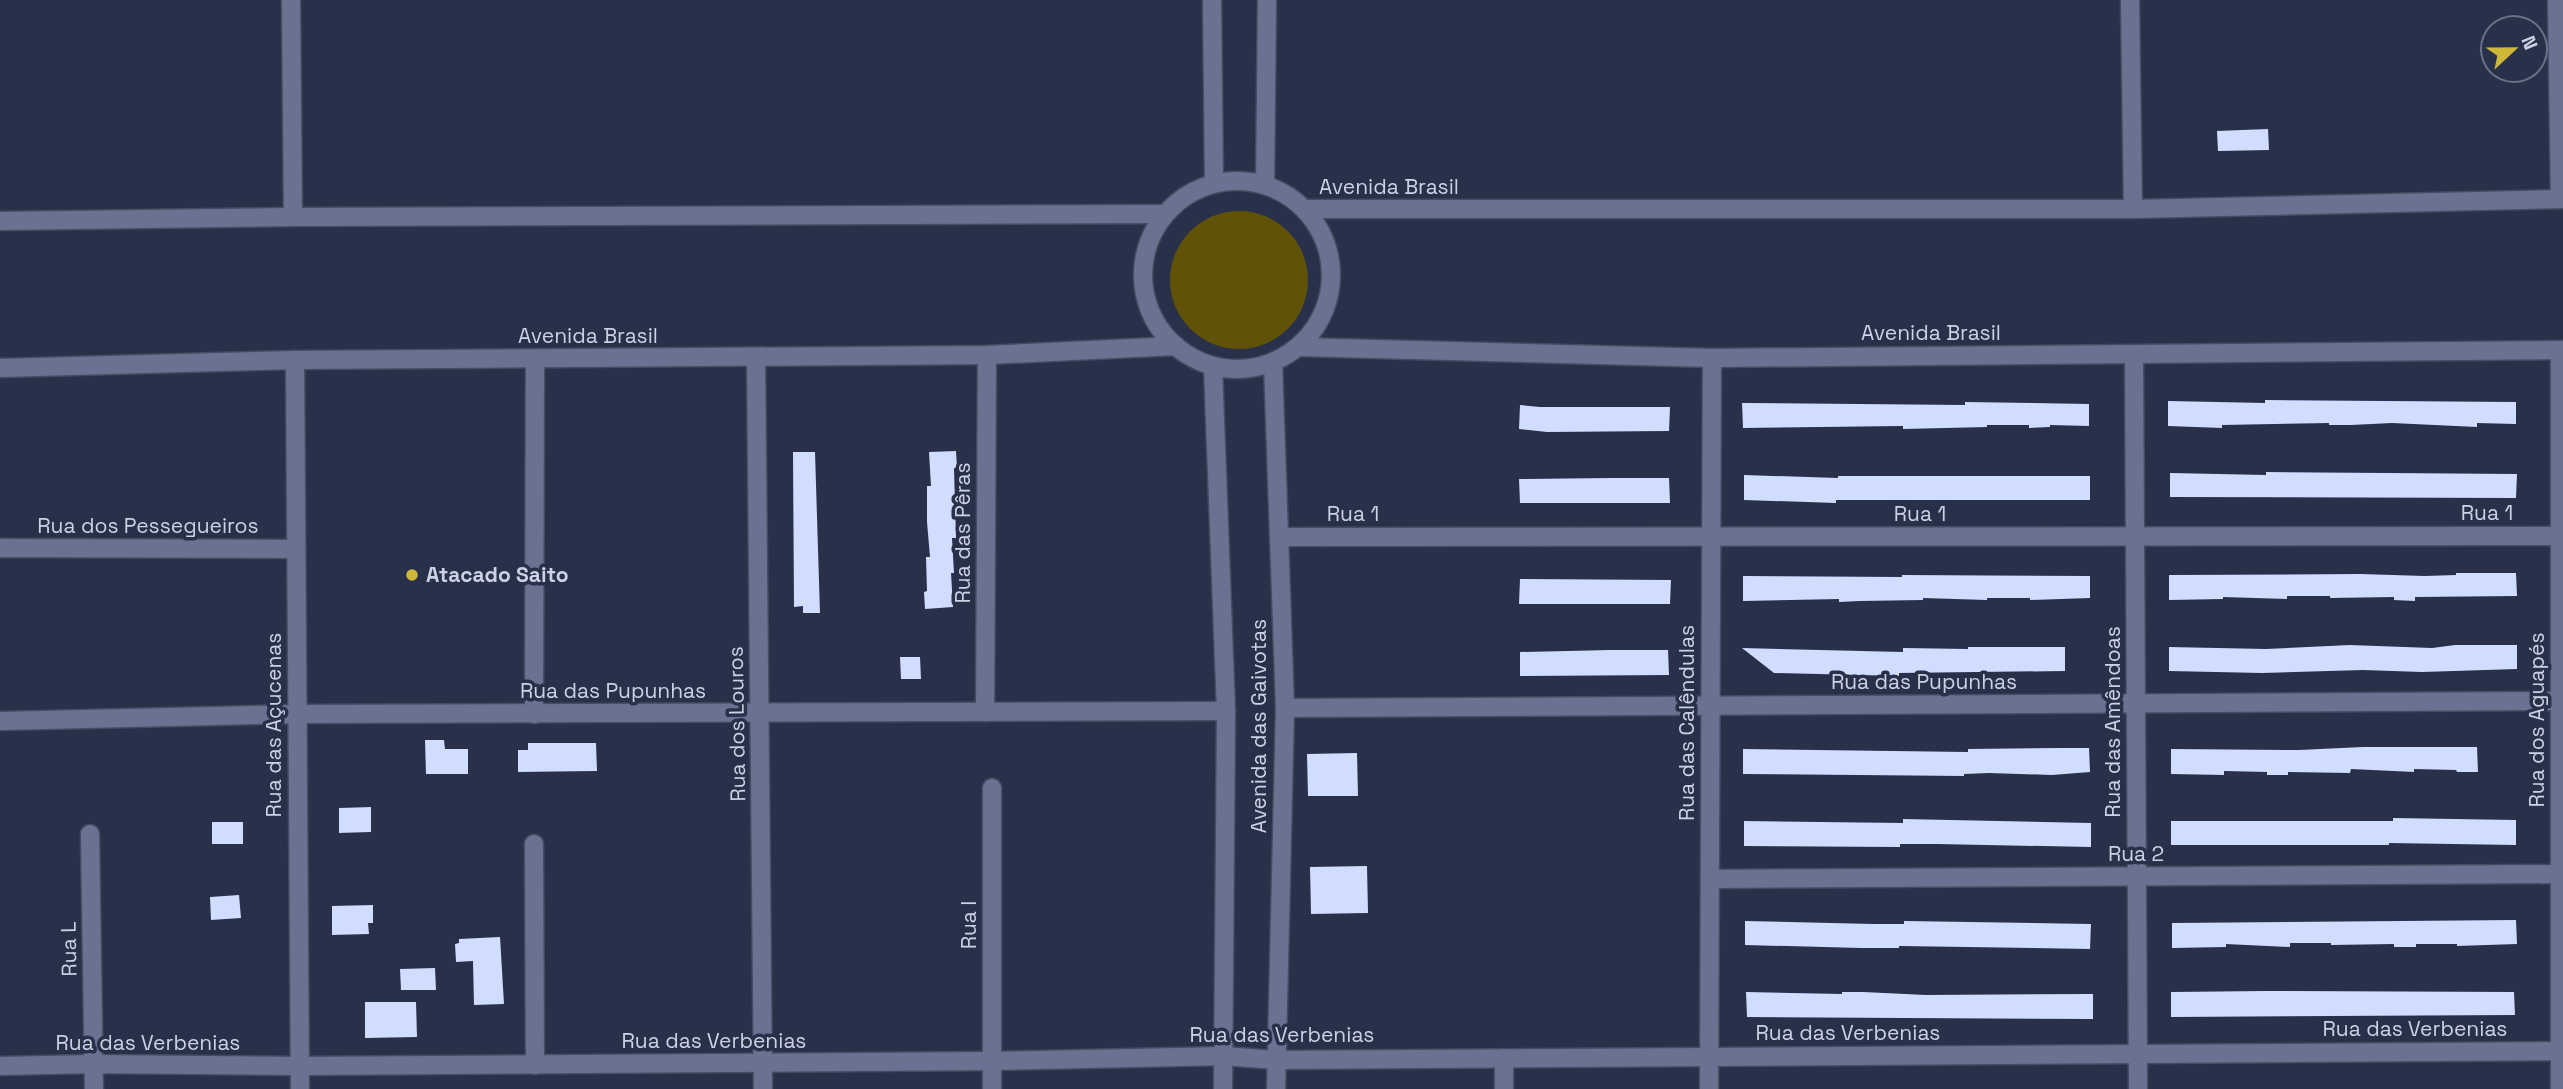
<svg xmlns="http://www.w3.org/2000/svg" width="2563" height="1089" font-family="'Space Grotesk',sans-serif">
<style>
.green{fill:#605308}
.building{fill:#d1ddfe}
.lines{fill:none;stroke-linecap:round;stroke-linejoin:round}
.minor-casing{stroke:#454c61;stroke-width:21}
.minor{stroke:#697391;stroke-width:18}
.poi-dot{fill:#cfb837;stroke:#28304a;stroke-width:2.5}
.labels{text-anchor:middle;stroke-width:7;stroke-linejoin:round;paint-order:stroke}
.street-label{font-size:21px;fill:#ccd2e3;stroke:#28304a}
.poi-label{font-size:21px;font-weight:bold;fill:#ccd2e3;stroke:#28304a;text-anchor:start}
</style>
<rect width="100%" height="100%" fill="#28304a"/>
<circle class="green" cx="1239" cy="280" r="69"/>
<g class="building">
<polygon points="2268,129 2269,150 2218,151 2217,131"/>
<polygon points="2265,400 2516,402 2516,424 2477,423 2477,427 2392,423 2351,425 2329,425 2329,423 2222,425 2222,428 2168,426 2168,401 2265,403"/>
<polygon points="1965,402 2089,404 2089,426 2050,425 2050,427 2029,428 2029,425 1987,425 1987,427 1903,429 1903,426 1743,428 1742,403 1965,405"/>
<polygon points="1520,405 1540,407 1670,407 1669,431 1547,432 1519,429"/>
<polygon points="956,451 957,468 954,468 956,538 952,538 954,573 951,573 953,607 925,609 924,592 927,591 926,557 930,557 927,522 927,486 931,486 929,452"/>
<polygon points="793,452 815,452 820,613 803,613 803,606 794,607"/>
<polygon points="2266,472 2517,474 2516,498 2170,497 2170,473 2266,475"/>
<polygon points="1744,475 1838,478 1838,476 2090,476 2090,500 1836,500 1836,503 1744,500"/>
<polygon points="1611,478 1669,478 1670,503 1520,503 1519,479"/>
<polygon points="2456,573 2516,573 2517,596 2415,597 2415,601 2394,600 2394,597 2330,598 2330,596 2287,596 2287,599 2223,597 2223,599 2169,600 2169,575 2360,574 2425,576 2456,575"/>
<polygon points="1902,575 2090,576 2090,598 2030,600 2030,598 1987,598 1987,600 1923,598 1923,600 1860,601 1839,602 1839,599 1743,601 1743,576 1902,577"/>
<polygon points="1520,579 1671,580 1670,604 1519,604"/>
<polygon points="2455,645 2517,645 2517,669 2422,672 2363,670 2262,673 2169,671 2169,647 2266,649 2350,645 2432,648"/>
<polygon points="1968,647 2065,647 2065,671 1899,673 1899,676 1774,673 1742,648 1903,652 1903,648 1968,649"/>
<polygon points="1610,650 1668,650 1669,675 1520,676 1520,652"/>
<polygon points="900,657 920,657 921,679 901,679"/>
<polygon points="425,740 444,740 445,749 468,749 468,774 426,774"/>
<polygon points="528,743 596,743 597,771 518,772 518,750 528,750"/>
<polygon points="2363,747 2477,747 2478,772 2457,772 2456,770 2414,769 2414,772 2351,769 2350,773 2288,772 2288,775 2267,775 2267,772 2224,771 2224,775 2171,774 2171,749 2299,750"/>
<polygon points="2063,748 2089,748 2090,772 2052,775 1989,773 1964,774 1964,776 1743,774 1743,749 1968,752 1968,749"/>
<polygon points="1357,753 1358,796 1308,796 1307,754"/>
<polygon points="371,807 371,832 339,833 339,808"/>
<polygon points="2393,818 2516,820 2516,845 2389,843 2389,845 2171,845 2171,821 2393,821"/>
<polygon points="1903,819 2091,823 2091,847 1937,844 1900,844 1900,847 1744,846 1744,821 1903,823"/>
<rect x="212" y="822" width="31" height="22"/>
<polygon points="1367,866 1368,913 1311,914 1310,867"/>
<polygon points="239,895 241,918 211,920 210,897"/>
<polygon points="373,905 373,923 368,923 369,934 332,935 332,906"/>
<polygon points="2516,920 2517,944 2457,946 2457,944 2416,944 2416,947 2394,947 2394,944 2331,945 2331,943 2290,943 2290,947 2226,944 2226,947 2172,948 2172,923"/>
<polygon points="1745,921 1874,924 1904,924 1904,921 2091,924 2090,949 1899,946 1899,948 1861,948 1745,945"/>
<polygon points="500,937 504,1004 474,1005 473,961 456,962 455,944 459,943 459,939"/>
<polygon points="435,968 436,990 401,990 400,969"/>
<polygon points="2266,991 2514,992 2515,1015 2171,1017 2171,992"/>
<polygon points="1746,992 1842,994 1842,992 1863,992 1926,995 2093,994 2093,1019 1747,1017"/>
<polygon points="365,1002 416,1002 417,1037 365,1038"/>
</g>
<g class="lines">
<defs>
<g id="minor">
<polyline points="291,0 293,217"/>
<polyline points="1212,0 1214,182"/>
<polyline points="2130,0 2133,209"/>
<polyline points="2557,0 2560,199"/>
<circle cx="1237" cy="275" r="94"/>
<polyline points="1265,185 1267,0"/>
<polyline points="1306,209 2133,209 2563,199"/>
<polyline points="0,221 293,217 1164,214"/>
<polyline points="1299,347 1712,358 2563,350"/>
<polyline points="2134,354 2138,1089"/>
<polyline points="756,358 763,1089"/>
<polyline points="295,360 300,1089"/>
<polyline points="1273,363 1285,708 1276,1089"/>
<polyline points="1213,367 1226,711 1223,1089"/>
<polyline points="0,368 295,360 987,355 1176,346"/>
<polyline points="1281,537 2560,536"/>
<polyline points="0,548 296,549"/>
<polyline points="1285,708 2563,701"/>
<polyline points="985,712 987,355"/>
<polyline points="534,714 535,359"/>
<polyline points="0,721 297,714 1226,711"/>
<polyline points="992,788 992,1089"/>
<polyline points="90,834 94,1089"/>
<polyline points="534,844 535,1065"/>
<polyline points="1710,879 2563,874"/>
<polyline points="1504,1058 1504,1089"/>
<polyline points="0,1066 93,1064 299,1066 992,1061 1224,1056 1276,1060 2563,1051"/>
<polyline points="1709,1089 1712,358"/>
<polyline points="2560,1089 2560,350"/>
</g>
</defs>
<use href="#minor" class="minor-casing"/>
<use href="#minor" class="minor"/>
</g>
<circle class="poi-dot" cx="412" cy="575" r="7"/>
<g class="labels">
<g class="street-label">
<text x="1389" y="194">Avenida Brasil</text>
<text x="1931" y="340">Avenida Brasil</text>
<text x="588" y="343">Avenida Brasil</text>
<text x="2487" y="520">Rua 1</text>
<text x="1353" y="521">Rua 1</text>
<text x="1920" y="521">Rua 1</text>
<text x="148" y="533">Rua dos Pessegueiros</text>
<text transform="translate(963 533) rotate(-90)" y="7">Rua das Pêras</text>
<text x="1924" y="689">Rua das Pupunhas</text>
<text x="613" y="698">Rua das Pupunhas</text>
<text transform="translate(2537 720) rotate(-90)" y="7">Rua dos Aguapés</text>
<text transform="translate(2113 722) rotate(-90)" y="7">Rua das Amêndoas</text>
<text transform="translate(1687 723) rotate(-90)" y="7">Rua das Calêndulas</text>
<text transform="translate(737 724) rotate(-91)" y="7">Rua dos Louros</text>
<text transform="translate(274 725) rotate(-90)" y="7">Rua das Açucenas</text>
<text transform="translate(1259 726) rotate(-90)" y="7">Avenida das Gaivotas</text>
<text x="2136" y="861">Rua 2</text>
<text transform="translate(969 925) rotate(-90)" y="7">Rua I</text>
<text transform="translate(69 949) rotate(-91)" y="7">Rua L</text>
<text x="2415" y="1036">Rua das Verbenias</text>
<text x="1848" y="1040">Rua das Verbenias</text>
<text x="1282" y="1042">Rua das Verbenias</text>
<text x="714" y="1048">Rua das Verbenias</text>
<text x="148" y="1050">Rua das Verbenias</text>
</g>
<g class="poi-label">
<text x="426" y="582">Atacado Saito</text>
</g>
</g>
<g transform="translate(2514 49) rotate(68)"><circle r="33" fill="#28304a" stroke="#6a7187" stroke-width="2"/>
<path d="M0-5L12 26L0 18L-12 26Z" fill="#cfb837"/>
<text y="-10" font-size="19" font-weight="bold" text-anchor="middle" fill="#ccd2e3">N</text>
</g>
</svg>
